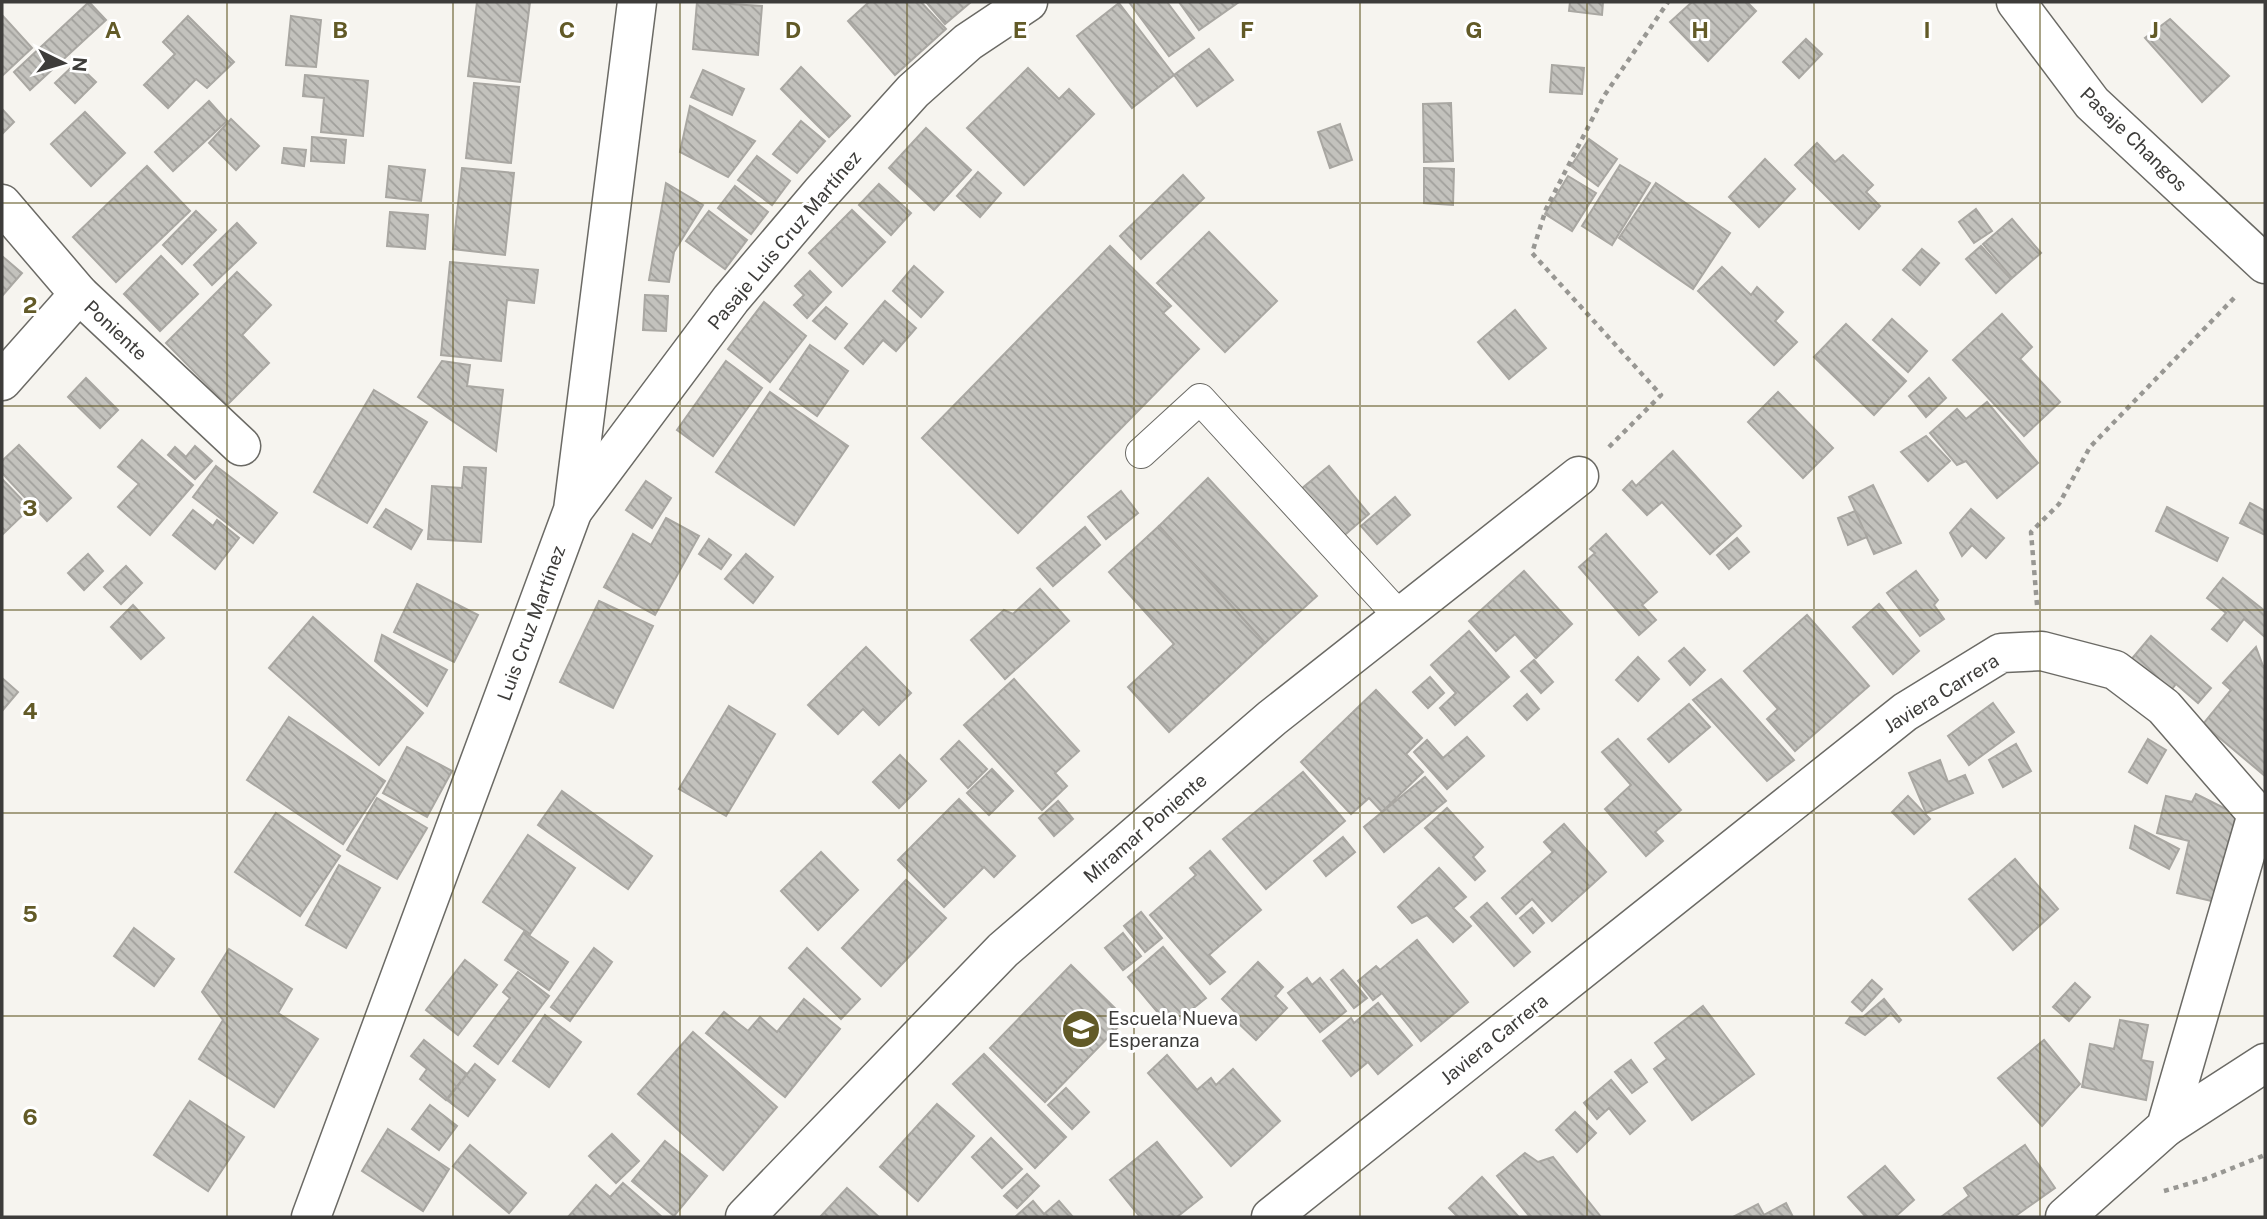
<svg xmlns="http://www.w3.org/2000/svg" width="2267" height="1219" font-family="'Public Sans',sans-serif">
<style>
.building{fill:url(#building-back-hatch);stroke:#a9a7a2;stroke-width:2}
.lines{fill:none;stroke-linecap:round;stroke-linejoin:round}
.service-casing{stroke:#6b6a65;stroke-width:32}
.minor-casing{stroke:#6b6a65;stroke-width:41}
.path{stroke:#989793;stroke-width:4.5;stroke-dasharray:5 5;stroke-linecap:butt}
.service{stroke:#fff;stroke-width:30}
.minor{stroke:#fff;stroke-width:38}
.grid{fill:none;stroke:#625a27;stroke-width:2;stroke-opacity:0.55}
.labels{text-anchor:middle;stroke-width:6;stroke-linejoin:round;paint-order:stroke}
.street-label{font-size:19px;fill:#3d3c3a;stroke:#fff}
.poi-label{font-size:19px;fill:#3d3c3a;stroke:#fff;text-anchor:start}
.grid-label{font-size:23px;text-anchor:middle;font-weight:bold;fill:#625a27;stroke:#fff;stroke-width:6;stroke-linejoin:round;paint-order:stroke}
</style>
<defs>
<pattern id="building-back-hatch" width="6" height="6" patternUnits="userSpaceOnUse" patternTransform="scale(1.75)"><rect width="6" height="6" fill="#c3c2bd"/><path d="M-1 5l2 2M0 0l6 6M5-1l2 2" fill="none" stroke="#a09f9b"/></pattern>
</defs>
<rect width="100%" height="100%" fill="#f6f4ef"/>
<g class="building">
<polygon points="89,2 106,20 30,90 14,72"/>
<polygon points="477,2 530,2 520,82 468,76"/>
<polygon points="697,2 762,6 758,55 693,49"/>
<polygon points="869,2 921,2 946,29 895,75 848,21"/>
<polygon points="926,2 971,2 945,24"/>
<polygon points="1129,2 1167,2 1194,38 1169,56"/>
<polygon points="1179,2 1239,2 1199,30"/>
<polygon points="1570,2 1603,2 1602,15 1569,11"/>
<polygon points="1692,2 1747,2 1756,11 1708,61 1670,22"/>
<polygon points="1119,3 1174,75 1132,108 1077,36"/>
<polygon points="2,15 32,48 2,76"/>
<polygon points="188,16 234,62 207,88 196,79 168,108 144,85 175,54 163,42"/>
<polygon points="291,16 321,20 316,67 286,65"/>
<polygon points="2170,19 2229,76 2202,102 2145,38"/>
<polygon points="1806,39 1822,54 1799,78 1783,62"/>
<polygon points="1209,49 1233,80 1197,106 1174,75"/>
<polygon points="76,63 96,82 75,103 55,83"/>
<polygon points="1552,65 1584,68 1582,94 1550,92"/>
<polygon points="801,67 850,116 829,137 781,89"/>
<polygon points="1028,68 1059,99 1069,89 1094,114 1024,185 967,128"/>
<polygon points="703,70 744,89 732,115 691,97"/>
<polygon points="305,75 368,81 363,136 321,132 324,98 303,96"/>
<polygon points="474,83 519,87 511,163 466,158"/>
<polygon points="209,101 227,121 173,171 155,152"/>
<polygon points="1451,103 1453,161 1424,162 1423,104"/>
<polygon points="690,106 755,141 728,177 680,152"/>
<polygon points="2,109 14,122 2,134"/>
<polygon points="85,112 125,153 91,186 51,144"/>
<polygon points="231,119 259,146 236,170 209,143"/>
<polygon points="801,121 825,141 797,173 773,154"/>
<polygon points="1340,124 1352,160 1330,168 1318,132"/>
<polygon points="926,128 971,170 934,210 889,168"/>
<polygon points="312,137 346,140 344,163 311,161"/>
<polygon points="1589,139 1617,159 1598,186 1571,166"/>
<polygon points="1817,143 1835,162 1843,155 1873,185 1866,192 1880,206 1859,229 1795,165"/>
<polygon points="284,148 306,150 304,166 282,163"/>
<polygon points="757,156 790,181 772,205 738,180"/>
<polygon points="1765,159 1795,189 1759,227 1729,197"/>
<polygon points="1620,165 1650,183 1612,245 1582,226"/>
<polygon points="147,166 190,211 116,282 73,237"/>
<polygon points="389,166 425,170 421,201 386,197"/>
<polygon points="462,168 514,173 505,255 453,249"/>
<polygon points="1424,168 1454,169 1453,205 1424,203"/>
<polygon points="978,172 1001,193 980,217 957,196"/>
<polygon points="1183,175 1204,198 1141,259 1120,236"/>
<polygon points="1568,176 1596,193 1572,231 1545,214"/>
<polygon points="666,183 703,205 674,252 669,282 649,280"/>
<polygon points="1656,183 1730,233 1693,289 1619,238"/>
<polygon points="879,184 911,213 891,235 859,205"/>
<polygon points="735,186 768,212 751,234 718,208"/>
<polygon points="1976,209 1992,231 1974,243 1959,222"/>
<polygon points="852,210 885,242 842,286 809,253"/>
<polygon points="196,211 216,230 182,264 163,245"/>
<polygon points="709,211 747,240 725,269 686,241"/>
<polygon points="390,212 428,215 425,249 387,246"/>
<polygon points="2012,219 2041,253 2012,278 1983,244"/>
<polygon points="237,223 256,243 212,285 194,265"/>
<polygon points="1209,232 1277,301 1225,352 1157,283"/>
<polygon points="1110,246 1171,306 1163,313 1199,349 1018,533 922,438"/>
<polygon points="1981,246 2011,279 1996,293 1966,259"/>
<polygon points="1922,249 1939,263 1920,285 1903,270"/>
<polygon points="2,256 22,273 2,296"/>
<polygon points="161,256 198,294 160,331 124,294"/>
<polygon points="450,262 538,270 534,303 507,300 501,361 441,355"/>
<polygon points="914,266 943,292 921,317 893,291"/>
<polygon points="1722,267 1751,295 1757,287 1783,312 1775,321 1797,342 1774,365 1698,291"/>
<polygon points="810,271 831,292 807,318 794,305 804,295 795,286"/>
<polygon points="237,272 271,305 242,335 269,363 227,405 166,343"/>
<polygon points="645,295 668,296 666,331 643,330"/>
<polygon points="885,301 916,328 896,351 883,340 863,364 845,348"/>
<polygon points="764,302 806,336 770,382 728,349"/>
<polygon points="826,307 847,324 835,339 813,321"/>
<polygon points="1515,310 1546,348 1509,379 1478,342"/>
<polygon points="2002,314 2032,347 2020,359 2060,402 2024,436 1953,360"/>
<polygon points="1892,319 1927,351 1908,372 1873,340"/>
<polygon points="1846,324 1906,381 1874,415 1814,357"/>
<polygon points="810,345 848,371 817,416 780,389"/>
<polygon points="442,361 470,365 467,386 503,390 496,451 418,397"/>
<polygon points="726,361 762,388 713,456 677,430"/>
<polygon points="86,378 118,410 100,428 68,397"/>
<polygon points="1929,378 1946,398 1926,417 1909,396"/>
<polygon points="374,390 427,422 367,523 314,492"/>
<polygon points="770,392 848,446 794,525 716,472"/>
<polygon points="1778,392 1833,448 1803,478 1748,422"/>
<polygon points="1987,402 2038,463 1997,498 1966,461 1957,465 1930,433 1957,409 1966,419"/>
<polygon points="1926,436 1950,461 1928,481 1901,452"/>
<polygon points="142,440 193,485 150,535 118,507 139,484 118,467"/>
<polygon points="19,445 71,498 47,521 2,473 2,461"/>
<polygon points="195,446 212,461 195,479 168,455 175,447 186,457"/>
<polygon points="1673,451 1741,526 1710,554 1662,502 1647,515 1623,490 1632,481 1636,486"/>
<polygon points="216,466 277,513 253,543 193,497"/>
<polygon points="1329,466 1369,514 1340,539 1300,490"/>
<polygon points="464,467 486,468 481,542 428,539 432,486 462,488"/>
<polygon points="1208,478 1317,596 1265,643 1159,526"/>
<polygon points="2,479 30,508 2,535"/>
<polygon points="646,481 671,498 652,528 626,510"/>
<polygon points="1873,485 1901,543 1874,554 1849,497"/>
<polygon points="1121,491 1138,513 1106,539 1088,517"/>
<polygon points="1395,497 1410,515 1377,544 1361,526"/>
<polygon points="2250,503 2265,511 2265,535 2240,523"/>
<polygon points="2167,507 2228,538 2217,561 2156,531"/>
<polygon points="386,509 422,530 411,549 374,527"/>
<polygon points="1971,509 2004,538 1986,558 1972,545 1962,556 1950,533"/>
<polygon points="193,510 213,526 217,520 239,538 215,569 173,535"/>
<polygon points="1855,511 1867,537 1848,545 1838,518"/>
<polygon points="666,518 699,536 655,615 604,587 633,534 651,545"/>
<polygon points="1159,526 1265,643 1169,732 1128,687 1174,644 1109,572"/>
<polygon points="1085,527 1100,545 1053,586 1037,568"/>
<polygon points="1606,534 1657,592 1642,605 1656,620 1639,635 1579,567 1595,553 1590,549"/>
<polygon points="1737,538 1749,552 1729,569 1717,555"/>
<polygon points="709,539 731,555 721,569 699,554"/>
<polygon points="88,554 103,571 84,590 68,573"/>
<polygon points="746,554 773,577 753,603 725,579"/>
<polygon points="126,566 142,583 121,604 104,587"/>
<polygon points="1524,571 1572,624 1536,658 1515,634 1496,651 1469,621"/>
<polygon points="1916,571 1938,600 1934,605 1944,619 1920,636 1887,593"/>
<polygon points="2223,578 2265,611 2265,637 2244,619 2227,641 2212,629 2226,613 2207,598"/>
<polygon points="417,584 478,615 454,662 394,632"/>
<polygon points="1040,589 1069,621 1005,679 971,640 1004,610 1013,614"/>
<polygon points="599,601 653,626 613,708 560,682"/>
<polygon points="1879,604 1919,651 1893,674 1853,627"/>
<polygon points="133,605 164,638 141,659 111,627"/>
<polygon points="1807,615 1869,686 1795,751 1767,719 1778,709 1744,671"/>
<polygon points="313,617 423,713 379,765 269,668"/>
<polygon points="1469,631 1509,677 1455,725 1440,708 1456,693 1431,665"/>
<polygon points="382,635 447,670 427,706 375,661"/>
<polygon points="2151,636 2211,688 2198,703 2176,684 2168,694 2130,661"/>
<polygon points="866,647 911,693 879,725 863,709 838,734 808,705"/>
<polygon points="2256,647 2263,666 2265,666 2265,776 2203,724 2231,690 2223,683"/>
<polygon points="1684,648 1705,670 1690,685 1669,661"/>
<polygon points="1638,657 1659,679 1638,701 1616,680"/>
<polygon points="1534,660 1553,682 1541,693 1521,671"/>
<polygon points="1430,677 1444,693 1428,708 1413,692"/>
<polygon points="2,678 18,692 2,711"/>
<polygon points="1014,679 1079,751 1055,773 1067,786 1042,810 964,725"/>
<polygon points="1721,679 1794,760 1767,781 1693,700"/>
<polygon points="1376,690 1422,738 1406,754 1423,772 1382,812 1369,798 1351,814 1301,762"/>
<polygon points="1527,694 1539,709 1527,720 1514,706"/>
<polygon points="1993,703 2014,732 1969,765 1948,736"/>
<polygon points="1689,704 1710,727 1669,762 1648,739"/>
<polygon points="729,706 775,734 726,816 679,789"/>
<polygon points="289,717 385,781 343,844 247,780"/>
<polygon points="1467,737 1484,756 1447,789 1414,752 1427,740 1443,758"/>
<polygon points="1618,739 1681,810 1655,832 1663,841 1646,856 1605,809 1631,785 1602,752"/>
<polygon points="2148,739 2166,750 2147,783 2129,772"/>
<polygon points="959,741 987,769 968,788 941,759"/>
<polygon points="2016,744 2031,771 2003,787 1989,760"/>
<polygon points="407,747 452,771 427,817 383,793"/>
<polygon points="900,755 926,781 899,808 873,782"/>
<polygon points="1940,760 1948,782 1965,775 1973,793 1926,813 1909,773"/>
<polygon points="992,769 1013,791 989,815 967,793"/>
<polygon points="1303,772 1345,821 1266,889 1223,839"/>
<polygon points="1425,777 1446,801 1384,852 1364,827"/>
<polygon points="562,791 652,856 628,889 538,825"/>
<polygon points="2196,794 2236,814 2216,902 2177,893 2189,841 2157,833 2166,796 2192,802"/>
<polygon points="1908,796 1930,819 1914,834 1892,812"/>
<polygon points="377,798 427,828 397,879 347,850"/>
<polygon points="959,799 1015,856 994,877 984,867 944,907 898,860"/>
<polygon points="1058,801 1073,819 1054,836 1039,818"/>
<polygon points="1447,808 1483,847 1473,857 1485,871 1475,880 1425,828"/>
<polygon points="276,813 340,856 300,916 235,872"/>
<polygon points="1564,824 1606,872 1552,921 1532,899 1516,914 1502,898 1553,852 1544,842"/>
<polygon points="2135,826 2179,849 2169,869 2130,848"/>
<polygon points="528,835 575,868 530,934 483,902"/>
<polygon points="1343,837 1355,852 1326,876 1314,861"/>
<polygon points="1210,851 1261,910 1209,955 1225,972 1210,984 1150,915 1196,875 1190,868"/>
<polygon points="821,852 858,890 818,930 781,891"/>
<polygon points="2015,859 2058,909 2013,950 1969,899"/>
<polygon points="339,865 380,888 346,948 306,925"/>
<polygon points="1439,868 1466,897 1453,908 1471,926 1453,942 1427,915 1412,923 1398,907"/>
<polygon points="906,880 946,918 881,986 842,948"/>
<polygon points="1487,903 1530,952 1514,966 1471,917"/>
<polygon points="1532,908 1544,923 1533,933 1520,918"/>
<polygon points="1141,912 1162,938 1145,952 1124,926"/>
<polygon points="134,928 174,959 154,986 114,956"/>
<polygon points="524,932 568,962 549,990 505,960"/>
<polygon points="1123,933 1141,956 1123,970 1105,948"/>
<polygon points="1417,940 1468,1002 1421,1041 1382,993 1373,1000 1358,981 1376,966 1380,970"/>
<polygon points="1163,947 1206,998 1170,1027 1128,977"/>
<polygon points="594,948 612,962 570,1021 551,1007"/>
<polygon points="807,948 860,999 841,1019 789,968"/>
<polygon points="229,949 292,989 278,1013 318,1039 274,1107 199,1059 223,1020 202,992"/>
<polygon points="465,960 497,985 458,1035 426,1010"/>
<polygon points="1258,962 1283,987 1275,996 1287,1008 1256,1040 1236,1021 1240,1017 1222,999"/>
<polygon points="1071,965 1126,1019 1045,1102 990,1048"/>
<polygon points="1343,970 1367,998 1354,1008 1331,980"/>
<polygon points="518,972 549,996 498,1064 474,1046 510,998 503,992"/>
<polygon points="1307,978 1312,985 1320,978 1346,1011 1320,1032 1288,993"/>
<polygon points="1872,980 1882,989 1862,1011 1852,1002"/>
<polygon points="2075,983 2090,997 2069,1021 2053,1007"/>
<polygon points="804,999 840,1029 785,1097 706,1033 724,1012 748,1031 760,1017 777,1032"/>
<polygon points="1884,999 1901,1020 1899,1022 1891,1013 1865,1035 1846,1023 1850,1017 1863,1017"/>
<polygon points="1378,1003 1412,1045 1378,1074 1368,1062 1351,1076 1323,1041 1351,1018 1354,1023"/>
<polygon points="1703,1006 1754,1074 1692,1120 1654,1069 1667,1059 1655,1043"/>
<polygon points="545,1015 581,1042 549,1087 513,1061"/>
<polygon points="2120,1020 2148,1025 2141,1060 2153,1062 2146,1100 2082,1087 2090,1044 2114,1049"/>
<polygon points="693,1032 777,1107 723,1170 638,1094"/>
<polygon points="424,1040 467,1074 446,1100 420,1079 427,1069 411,1056"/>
<polygon points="2044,1040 2080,1084 2042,1126 1998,1078"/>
<polygon points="984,1054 1066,1137 1035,1168 953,1084"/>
<polygon points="1167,1055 1197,1090 1211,1078 1216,1085 1233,1069 1280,1121 1231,1166 1148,1073"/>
<polygon points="1631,1060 1647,1082 1632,1093 1615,1072"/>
<polygon points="475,1064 495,1080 468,1116 447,1100"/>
<polygon points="1611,1080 1645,1121 1630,1134 1609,1108 1597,1119 1584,1103"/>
<polygon points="1066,1088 1089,1112 1072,1129 1048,1105"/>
<polygon points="190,1101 244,1137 208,1191 154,1155"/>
<polygon points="937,1104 974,1136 918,1201 880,1167"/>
<polygon points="430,1105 457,1126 439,1150 412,1129"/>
<polygon points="1575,1112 1596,1133 1577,1152 1556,1130"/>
<polygon points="388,1129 449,1169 423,1211 362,1171"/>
<polygon points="612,1134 639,1161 616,1183 589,1156"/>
<polygon points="991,1138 1022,1169 1002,1188 972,1157"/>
<polygon points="665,1141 707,1176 674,1216 632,1181"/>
<polygon points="1157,1142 1202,1197 1177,1217 1140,1217 1110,1180"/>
<polygon points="470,1145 526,1193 509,1213 453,1166"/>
<polygon points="2025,1145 2055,1188 2014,1217 1941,1217 1969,1196 1964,1188"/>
<polygon points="1525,1153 1538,1162 1553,1157 1601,1217 1530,1217 1497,1176"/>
<polygon points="1885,1166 1914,1200 1895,1217 1866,1217 1848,1197"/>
<polygon points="1027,1174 1039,1186 1017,1208 1004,1196"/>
<polygon points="1482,1177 1519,1217 1458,1217 1449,1208"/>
<polygon points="623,1183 662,1217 568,1217 596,1185 610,1197"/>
<polygon points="847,1188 879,1217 820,1217"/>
<polygon points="1033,1201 1044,1214 1059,1201 1073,1217 1015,1217"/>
<polygon points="1786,1203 1793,1217 1733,1217 1758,1204 1764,1215"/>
</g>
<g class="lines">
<defs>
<polyline id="service" points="1141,453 1200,399 1400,617"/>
<g id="minor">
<polyline points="2016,2 2092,103 2265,264"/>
<polyline points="2,204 79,294 241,446"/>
<polyline points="2,381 79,294"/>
<polyline points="574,509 731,299 821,193 913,91 968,42 1028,2"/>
<polyline points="2166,1127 2265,1063"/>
<polyline points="311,1217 573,510 637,2"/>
<polyline points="745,1217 1003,950 1272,718 1579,476"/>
<polyline points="1271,1217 1905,712 2001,653 2042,651 2115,670 2164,707 2257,814 2166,1127 2065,1217"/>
</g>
</defs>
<use href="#service" class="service-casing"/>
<use href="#minor" class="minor-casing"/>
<g class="path">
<polyline points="1609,447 1661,395 1532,253 1546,209 1604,96 1668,2"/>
<polyline points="2037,605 2031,532 2059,504 2090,447 2235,297"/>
<polyline points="2164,1191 2205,1179 2265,1155"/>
</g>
<use href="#service" class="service"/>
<use href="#minor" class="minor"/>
</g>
<path class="grid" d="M227,2v1215M453,2v1215M680,2v1215M907,2v1215M1134,2v1215M1360,2v1215M1587,2v1215M1814,2v1215M2040,2v1215M2,203h2263M2,406h2263M2,610h2263M2,813h2263M2,1016h2263"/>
<defs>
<symbol id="school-disc" viewBox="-11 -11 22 22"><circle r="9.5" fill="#625a27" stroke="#fff"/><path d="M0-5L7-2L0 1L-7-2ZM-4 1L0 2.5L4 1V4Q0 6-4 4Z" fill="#fff"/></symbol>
</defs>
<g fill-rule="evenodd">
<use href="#school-disc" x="1059" y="1007" width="44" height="44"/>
</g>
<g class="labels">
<g class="street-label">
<text transform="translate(2134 139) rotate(44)" y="7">Pasaje Changos</text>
<text transform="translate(784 240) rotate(-50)" y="7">Pasaje Luis Cruz Martínez</text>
<text transform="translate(116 330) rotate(43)" y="7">Poniente</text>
<text transform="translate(531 623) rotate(-70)" y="7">Luis Cruz Martínez</text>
<text transform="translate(1941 693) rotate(-32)" y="7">Javiera Carrera</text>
<text transform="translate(1145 828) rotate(-41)" y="7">Miramar Poniente</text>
<text transform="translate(1494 1039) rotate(-39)" y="7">Javiera Carrera</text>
</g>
<g class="poi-label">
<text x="1108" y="1025">Escuela Nueva<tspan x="1108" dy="22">Esperanza</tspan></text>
</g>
</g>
<g class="grid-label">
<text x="113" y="38">A</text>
<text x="340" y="38">B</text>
<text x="567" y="38">C</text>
<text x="793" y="38">D</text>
<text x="1020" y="38">E</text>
<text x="1247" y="38">F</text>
<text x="1474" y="38">G</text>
<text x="1700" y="38">H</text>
<text x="1927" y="38">I</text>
<text x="2154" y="38">J</text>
<text x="30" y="313">2</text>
<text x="30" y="516">3</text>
<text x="30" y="719">4</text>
<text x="30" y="922">5</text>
<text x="30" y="1125">6</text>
</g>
<rect width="2267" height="1219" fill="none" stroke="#3d3c3a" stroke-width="7"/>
<g transform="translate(63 63) rotate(95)" stroke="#ffffff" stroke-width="5" paint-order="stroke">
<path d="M0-5L12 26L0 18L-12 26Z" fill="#3d3c3a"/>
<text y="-10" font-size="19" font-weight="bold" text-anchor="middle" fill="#3d3c3a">N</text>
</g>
</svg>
